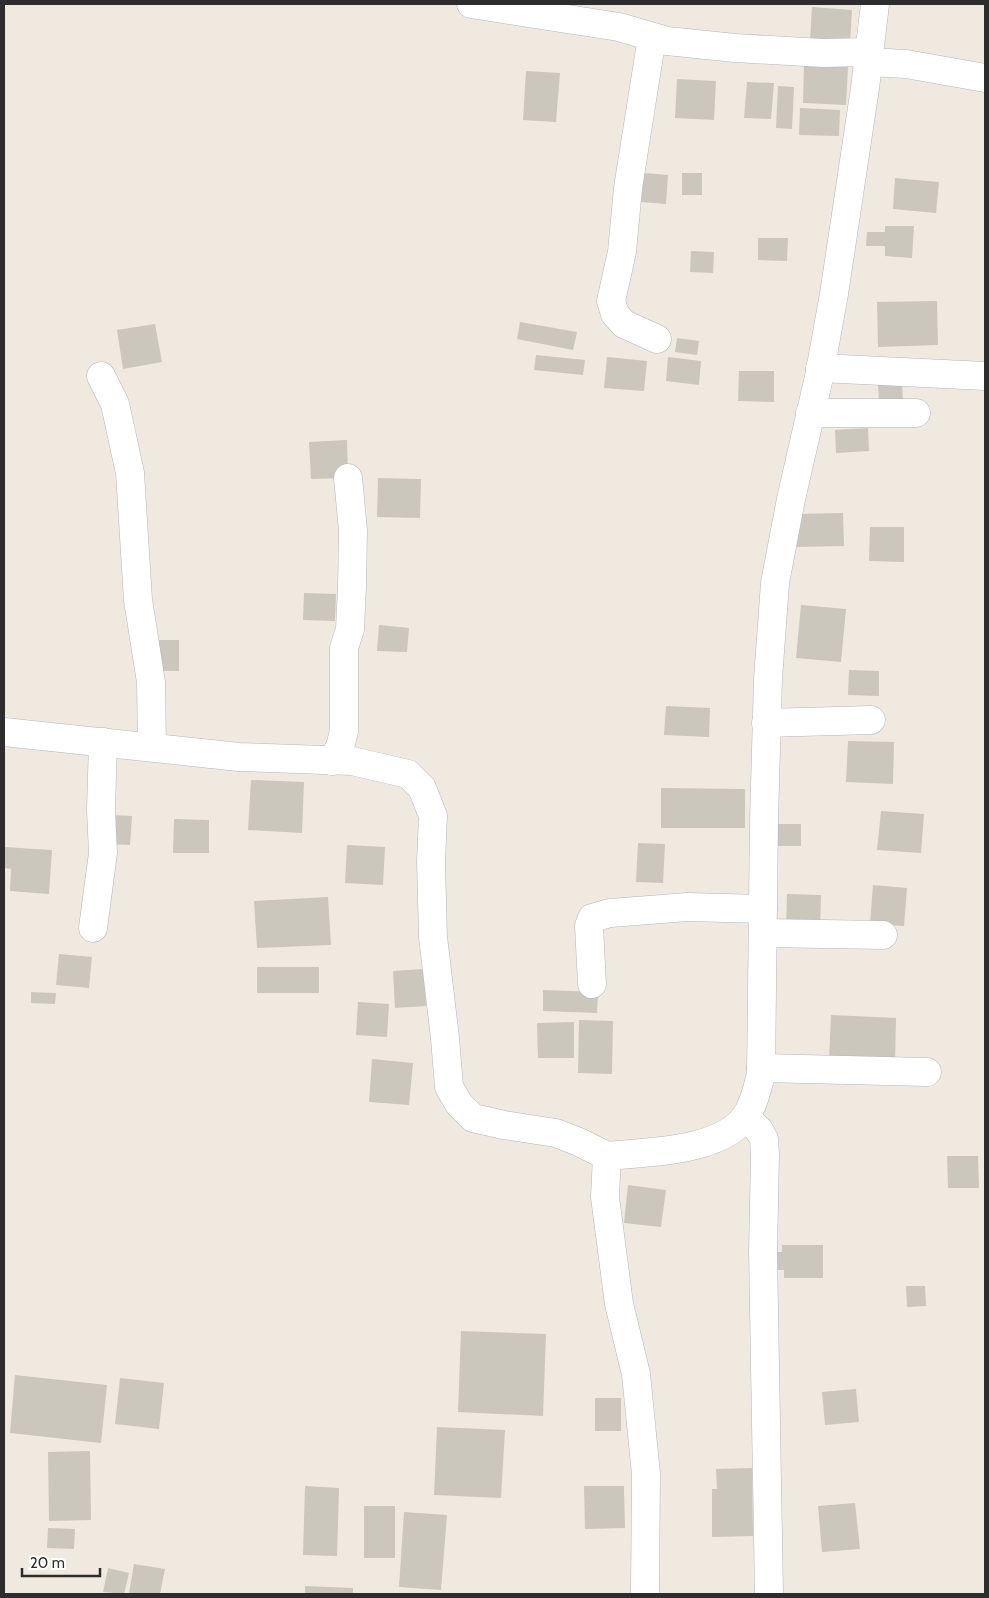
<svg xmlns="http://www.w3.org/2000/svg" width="989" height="1598" font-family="Cabin,sans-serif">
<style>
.building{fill:#cbc7bd}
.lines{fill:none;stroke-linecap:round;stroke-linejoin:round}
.minor-casing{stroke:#b3b5c2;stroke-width:29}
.minor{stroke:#fff;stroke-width:28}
</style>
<rect width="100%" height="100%" fill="#f0e9df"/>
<g class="building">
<polygon points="812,7 852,10 850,43 810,40"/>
<polygon points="804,64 848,67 846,105 803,103"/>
<polygon points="526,71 560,73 556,122 523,120"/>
<polygon points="677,79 716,81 714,120 675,118"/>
<polygon points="747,82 774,83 771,119 744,118"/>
<polygon points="778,86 794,87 792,129 776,128"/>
<polygon points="800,108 840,110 839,136 799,135"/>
<polygon points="644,173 668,175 666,204 641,202"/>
<rect x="682" y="173" width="20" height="22"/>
<polygon points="895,178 939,182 936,213 893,209"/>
<polygon points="885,226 914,226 912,258 885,256 885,246 866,246 867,232 885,232"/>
<polygon points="758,238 788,238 787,261 758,260"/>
<polygon points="691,251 714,252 713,273 690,272"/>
<polygon points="937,301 938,345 878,347 877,302"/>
<polygon points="520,322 577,332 573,350 517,339"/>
<polygon points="155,324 162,362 123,369 117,330"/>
<polygon points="677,338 699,341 697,355 675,352"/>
<polygon points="536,355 585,360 583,375 534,370"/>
<polygon points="607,357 647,361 644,391 604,388"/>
<polygon points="668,357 701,361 699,385 666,381"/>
<polygon points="739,371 774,371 774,402 738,401"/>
<polygon points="902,384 903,401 879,402 878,385"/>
<polygon points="868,428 869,451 836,453 835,430"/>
<polygon points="347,440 348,478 311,479 309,442"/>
<polygon points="378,478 421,479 420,518 377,517"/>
<polygon points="843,513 844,546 797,547 796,514"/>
<polygon points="870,527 904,527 904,562 869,561"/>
<polygon points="304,593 336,594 335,621 303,620"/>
<polygon points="801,605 846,609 841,662 796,658"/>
<polygon points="379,625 409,628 407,652 377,651"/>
<polygon points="155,640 179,640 179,671 154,671"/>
<polygon points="849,670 879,671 879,696 848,695"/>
<polygon points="666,706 710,708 709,737 664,735"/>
<polygon points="848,741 894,742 893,784 846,782"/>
<polygon points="251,780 304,782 302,833 248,830"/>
<polygon points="661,788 745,789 745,828 661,828"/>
<polygon points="881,811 924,814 921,853 877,850"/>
<polygon points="111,815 132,816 130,845 109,844"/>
<polygon points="174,819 209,820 209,853 173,853"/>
<rect x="773" y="824" width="28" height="22"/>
<polygon points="638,843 665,844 663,883 636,882"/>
<polygon points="347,845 385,847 383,885 345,883"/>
<polygon points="4,847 52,850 49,894 10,891 11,869 4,868"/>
<polygon points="873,885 907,888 904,926 870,924"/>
<polygon points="787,894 821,895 820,931 786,929"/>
<polygon points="328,897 331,945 257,948 254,901"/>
<polygon points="59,954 92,957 89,988 56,985"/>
<rect x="257" y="967" width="62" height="26"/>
<polygon points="424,969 426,1006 395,1008 393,971"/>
<polygon points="543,990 598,992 597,1013 543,1011"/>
<polygon points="31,992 56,993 55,1004 31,1003"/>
<polygon points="358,1002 389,1004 387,1037 356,1035"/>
<polygon points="831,1015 896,1018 895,1063 829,1060"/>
<polygon points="579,1020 613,1021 612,1074 578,1073"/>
<polygon points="574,1022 574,1058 538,1058 537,1023"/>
<polygon points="372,1059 413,1063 409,1105 369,1102"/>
<polygon points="947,1156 978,1156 979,1188 948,1188"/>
<polygon points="628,1185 666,1190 661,1227 624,1223"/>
<polygon points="782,1245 823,1245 823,1278 784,1278 784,1270 770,1270 770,1252 782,1252"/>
<polygon points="906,1286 925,1286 926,1306 907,1307"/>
<polygon points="461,1331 546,1334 543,1416 458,1412"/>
<polygon points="15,1375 107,1385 101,1443 10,1433"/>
<polygon points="120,1378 164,1383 159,1429 115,1424"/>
<polygon points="856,1389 859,1422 825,1425 822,1392"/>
<rect x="595" y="1398" width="26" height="33"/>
<polygon points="437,1427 505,1430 501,1498 434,1495"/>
<polygon points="90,1451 91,1520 49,1521 48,1452"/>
<polygon points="752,1468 753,1536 712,1537 712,1489 717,1489 716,1469"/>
<polygon points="305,1486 339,1488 337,1556 303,1555"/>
<polygon points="584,1486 624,1486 625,1528 585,1529"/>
<polygon points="855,1503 860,1549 822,1552 818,1506"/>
<rect x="364" y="1506" width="31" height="52"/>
<polygon points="404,1512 447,1515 441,1590 399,1587"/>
<polygon points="48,1528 75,1529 74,1549 47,1548"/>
<polygon points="134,1564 165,1569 160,1594 129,1593"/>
<polygon points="108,1568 129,1573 124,1594 103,1592"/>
<polygon points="305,1586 353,1588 353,1594 305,1594"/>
</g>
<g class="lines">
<defs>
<g id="minor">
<polyline points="471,4 619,27 667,41 735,48 823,53 869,52"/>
<polyline points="652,37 628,188 622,252 611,301 615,314 624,324 657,339"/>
<polyline points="868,62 906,64 985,78"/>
<polyline points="820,368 985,376"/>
<polyline points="101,376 115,404 130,473 138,600 151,682 152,747"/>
<polyline points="810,413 916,413"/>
<polyline points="766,723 871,720"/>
<polyline points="4,732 239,757 352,761 408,774 422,788 433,816 431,862 433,937 445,1038 449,1087 459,1104 473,1118 504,1125 556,1133 579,1142 607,1156 605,1197 619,1304 636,1374 646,1474 645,1594"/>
<polyline points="332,761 340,747 344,731 344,648 350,629 352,587 353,530 348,478"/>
<polyline points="93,928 103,853 101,810 103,742"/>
<polyline points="763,933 883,935"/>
<polyline points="592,984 589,926 592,918 610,913 688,907 763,909"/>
<polyline points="761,1068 927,1072"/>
<polyline points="745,1117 759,1130 764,1139 765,1155 763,1251 769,1594"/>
<path d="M607,1156c41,-4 121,-4 142,-45 6,-11 9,-25 12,-37l3,-254 4,-141 7,-96 16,-84 28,-122 15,-83 31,-206 10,-84"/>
</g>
</defs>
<use href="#minor" class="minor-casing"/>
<use href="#minor" class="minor"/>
</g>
<rect width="989" height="1598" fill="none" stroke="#2d2d2d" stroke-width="10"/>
<path d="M22 1568v8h78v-8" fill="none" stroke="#2d2d2d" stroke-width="2.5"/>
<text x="30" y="1568" font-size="15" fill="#2d2d2d" stroke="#ffffff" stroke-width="4" paint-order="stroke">20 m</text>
</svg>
